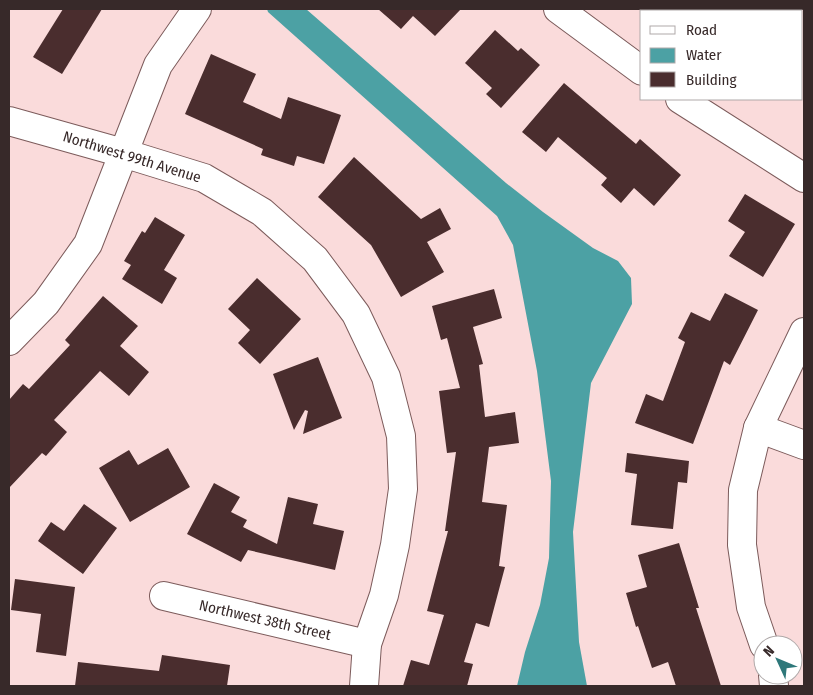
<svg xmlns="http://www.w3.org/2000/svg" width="813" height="695" font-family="'Fira Sans Condensed',sans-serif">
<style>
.water{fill:#4ca1a4}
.building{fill:#4a2d2e}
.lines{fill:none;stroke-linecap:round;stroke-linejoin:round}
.minor-casing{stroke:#7c5b5b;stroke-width:30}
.minor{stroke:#fff;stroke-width:28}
.labels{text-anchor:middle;stroke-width:5;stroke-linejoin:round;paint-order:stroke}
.street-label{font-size:15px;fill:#372929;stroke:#fff}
</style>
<rect width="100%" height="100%" fill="#fadbdb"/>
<polygon class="water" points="267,9 306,9 506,183 543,212 593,248 618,261 631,278 632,304 591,383 573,532 579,642 587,686 517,686 525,652 540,605 549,558 551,481 537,371 513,245 497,216 268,12"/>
<g class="building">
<polygon points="63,9 102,9 62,74 33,57"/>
<polygon points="378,9 461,9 435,36 413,16 401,29"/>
<polygon points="495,30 518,51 521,48 540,65 501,108 486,94 492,88 465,63"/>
<polygon points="211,54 256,74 243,102 281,119 288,97 341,115 324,164 297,156 294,166 261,155 263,149 185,114"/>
<polygon points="564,83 636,144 640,139 681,175 654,206 634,188 621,203 601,185 607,178 558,137 546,152 522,132"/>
<polygon points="354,157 421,219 440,208 451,229 427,242 444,272 401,297 371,245 318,197"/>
<polygon points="745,194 795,224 763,277 729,256 745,232 728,221"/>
<polygon points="155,217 185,235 164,270 177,278 162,304 122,279 131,265 124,261 142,231 145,233"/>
<polygon points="257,278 301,319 260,364 238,343 250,330 228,309"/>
<polygon points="494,289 502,318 473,327 483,364 479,365 485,417 515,412 519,443 489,447 482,502 507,505 499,566 505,567 489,627 476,623 464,662 473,664 467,686 403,686 411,660 429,665 444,615 427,611 448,531 445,531 456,452 447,453 439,391 460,388 447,338 441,340 432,306"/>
<polygon points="725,293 758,310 730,365 724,361 693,444 635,423 646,394 663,401 685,342 678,338 691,312 710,321"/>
<polygon points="103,296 138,326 120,346 149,372 129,396 100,371 54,420 67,432 46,456 42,453 9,488 9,400 23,384 29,389 70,345 65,340"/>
<polygon points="318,357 342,418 303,434 308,411 305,410 294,430 273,374"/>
<polygon points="168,448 190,487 130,522 99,468 129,450 138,465"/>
<polygon points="627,453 689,461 687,483 678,482 673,529 631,525 637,474 625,472"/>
<polygon points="214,483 240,497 231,512 247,520 243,527 277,544 288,497 318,504 313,524 344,531 335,570 248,550 241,562 187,534"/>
<polygon points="84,504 117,528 83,574 38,541 51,522 64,531"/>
<polygon points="679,543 699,608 696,608 721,686 676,686 668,662 652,668 638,626 636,627 626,593 647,587 638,555"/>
<polygon points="15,579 75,587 66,656 36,652 41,614 11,610"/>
<polygon points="162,655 230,665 227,686 75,686 78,662 159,671"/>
</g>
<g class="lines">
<defs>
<g id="minor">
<polyline points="558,9 642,71"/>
<polyline points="680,99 804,178"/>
<polyline points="9,121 123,153 204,178 262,212 315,259 356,314 386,377 401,436 403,489 395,545 384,595 367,644 364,686"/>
<polyline points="9,341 46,303 88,244 158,65 197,9"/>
<polyline points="758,428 804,445"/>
<polyline points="164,596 367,644"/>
<polyline points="764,645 751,607 742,545 743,490 758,428 804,332"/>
<polyline points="773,675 774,686"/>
</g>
</defs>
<use href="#minor" class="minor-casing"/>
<use href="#minor" class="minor"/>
</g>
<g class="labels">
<g class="street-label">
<text transform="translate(132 157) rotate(17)" y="5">Northwest 99th Avenue</text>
<text transform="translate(265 620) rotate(13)" y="5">Northwest 38th Street</text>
</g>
</g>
<rect width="813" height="695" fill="none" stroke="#372929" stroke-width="20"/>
<rect x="640" y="10" width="162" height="90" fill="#ffffff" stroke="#afa9a9"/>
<rect x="650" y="26" width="25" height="8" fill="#ffffff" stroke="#afa9a9"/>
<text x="686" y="35" font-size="15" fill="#372929">Road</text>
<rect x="650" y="48" width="25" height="15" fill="#4ca1a4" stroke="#afa9a9"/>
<text x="686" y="60" font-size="15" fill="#372929">Water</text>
<rect x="650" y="72" width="25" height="15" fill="#4a2d2e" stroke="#afa9a9"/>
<text x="686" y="85" font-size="15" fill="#372929">Building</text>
<g transform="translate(778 660) rotate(314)"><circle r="24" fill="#ffffff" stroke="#afa9a9"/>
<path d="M0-4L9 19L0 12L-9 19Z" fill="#2e787a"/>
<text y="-8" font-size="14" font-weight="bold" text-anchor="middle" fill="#372929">N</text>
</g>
</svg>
